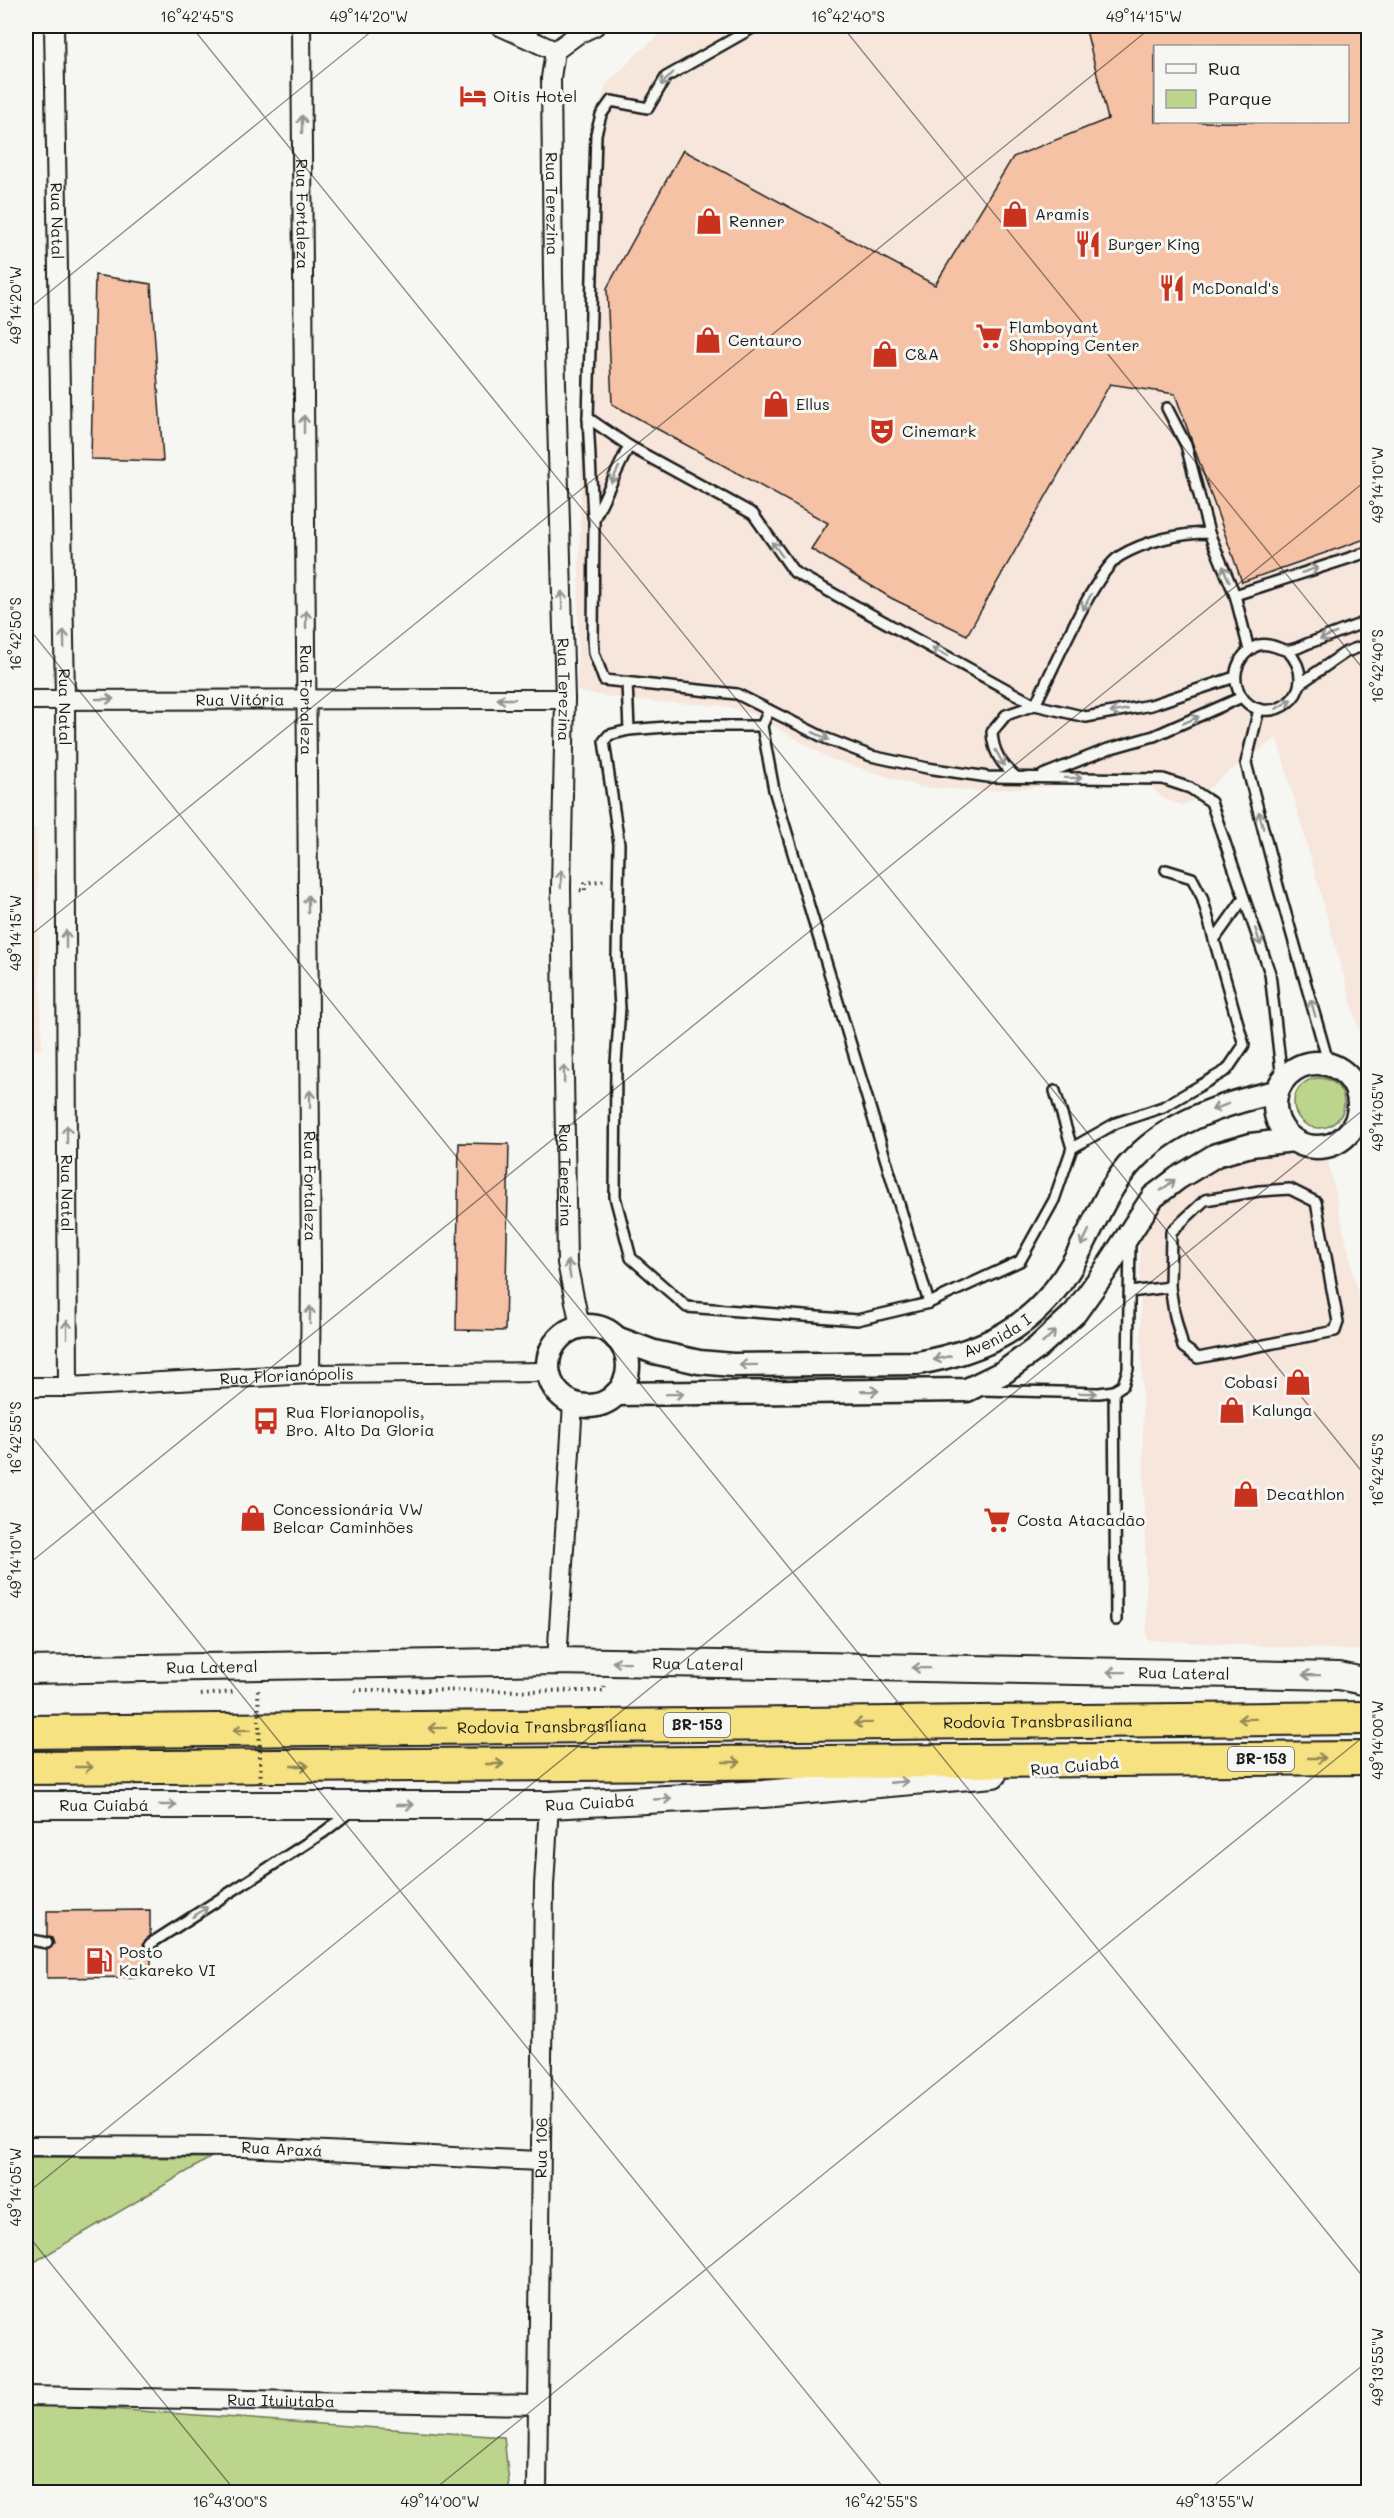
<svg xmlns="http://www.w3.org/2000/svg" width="1394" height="2518" font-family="Mali,sans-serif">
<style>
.built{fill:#f6e6db;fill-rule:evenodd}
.green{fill:#bbd58d;stroke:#6c7854;stroke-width:1.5}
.building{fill:#f5c2a5;stroke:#1c1c1c;stroke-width:1.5;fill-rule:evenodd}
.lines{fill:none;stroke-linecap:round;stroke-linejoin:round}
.service-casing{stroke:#1c1c1c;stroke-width:14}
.minor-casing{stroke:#1c1c1c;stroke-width:22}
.tertiary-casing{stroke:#1c1c1c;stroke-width:27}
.secondary-casing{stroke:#1c1c1c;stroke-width:30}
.motorway-casing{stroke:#1c1c1c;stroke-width:36}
.path{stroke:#1c1c1c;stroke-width:4;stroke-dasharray:1.5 4.5;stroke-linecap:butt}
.service{stroke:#f6f6f2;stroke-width:9}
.minor{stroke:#f6f6f2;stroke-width:18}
.tertiary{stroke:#f6f6f2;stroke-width:22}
.secondary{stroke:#f6f6f2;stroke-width:26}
.motorway{stroke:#f6e281;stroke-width:32}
.path-bridge{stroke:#1c1c1c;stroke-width:4;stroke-dasharray:1.5 4.5;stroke-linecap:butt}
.oneway{stroke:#949492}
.oneway2{stroke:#948954}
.ticks{fill:none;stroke:#1c1c1c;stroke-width:1.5;stroke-opacity:0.45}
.labels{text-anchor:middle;stroke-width:6;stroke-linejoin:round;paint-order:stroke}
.shield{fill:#f6f6f2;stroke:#5d5d5c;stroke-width:1.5}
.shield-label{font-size:15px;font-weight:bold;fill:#1c1c1c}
.poi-label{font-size:16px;fill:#1c1c1c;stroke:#f6f6f2;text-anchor:start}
.street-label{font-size:16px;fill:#1c1c1c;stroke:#f6f6f2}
.neatline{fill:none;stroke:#1c1c1c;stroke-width:2}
.ticks-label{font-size:15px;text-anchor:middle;fill:#1c1c1c}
</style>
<rect width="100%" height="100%" fill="#f6f6f2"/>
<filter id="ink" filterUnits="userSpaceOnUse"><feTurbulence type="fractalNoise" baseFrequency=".0167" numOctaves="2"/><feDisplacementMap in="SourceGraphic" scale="12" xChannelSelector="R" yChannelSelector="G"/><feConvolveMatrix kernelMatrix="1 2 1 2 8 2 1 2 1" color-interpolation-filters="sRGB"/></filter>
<g filter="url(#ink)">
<g class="built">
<path d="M685,26h683v1024l-3,1 -88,-313 -48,33 -34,29 -13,5 -18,-6 -13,-12 -27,-6 -144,10 -59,-4 -90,-28 -78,-45 -28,-8 -98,-6 -50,-9 5,-273 12,-298 13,-36 31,-31 29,-24zM1156,46h192v76h-192z"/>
<polygon points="26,828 36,828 42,1049 26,1050"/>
<polygon points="1257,1147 1298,1155 1327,1157 1368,1339 1368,1651 1147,1640 1139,1220 1146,1200"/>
</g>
<g class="green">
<circle cx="1319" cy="1103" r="25"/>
<polygon points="26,2157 210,2158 26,2267"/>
<polygon points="26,2403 504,2437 510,2492 26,2492"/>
</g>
<g class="building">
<path d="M1085,26h283v512l-126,44 -67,-188 -65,-10 -143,251 -76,-37 -80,-49 17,-26 -216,-119 -5,-116 76,-138 252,135 78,-128 95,-38zM1155,46h192v76h-192z"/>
<polygon points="95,275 151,284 163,461 91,459"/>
<polygon points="459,1143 509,1144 505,1331 456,1330"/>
<polygon points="150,1910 150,1936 143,1944 145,1948 151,1951 151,1977 47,1978 47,1950 54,1944 52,1938 47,1936 47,1911"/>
</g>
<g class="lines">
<defs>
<g id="service">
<polyline points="1167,408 1186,445 1209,533"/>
<polyline points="588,418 629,446"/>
<polyline points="593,517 588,418 596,134 601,115 611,101 648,108 666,77 756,26"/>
<polyline points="1235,595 1368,552"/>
<path d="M1288,651c38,42 -24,83 -48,43 -5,-10 -6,-21 -1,-31 3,-8 13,-16 20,-18 13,-3 23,7 31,5 8,-1 15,-6 22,-8 19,-7 38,-14 56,-21"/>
<polyline points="1235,677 1151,705 1086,717 1035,705 794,572 753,514 629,446 594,519 593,638 594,653 604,680 737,694 825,738 871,756 927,768 988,777 1163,779 1190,788 1211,802 1270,973 1282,1080"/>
<polyline points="627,683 629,730"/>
<polyline points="1301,683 1346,652 1368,644"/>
<polyline points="1259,709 1246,763 1278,886 1329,1065"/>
<polyline points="769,710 762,726 774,790 929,1303"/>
<polyline points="762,726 678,726 629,730 609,735 604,741 619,844 617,957 620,1008 616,1063 615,1197 631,1258 687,1307 857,1320 929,1303 1020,1261 1054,1200 1072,1148 1055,1091"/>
<polyline points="1043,775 1108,749 1154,736 1242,697"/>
<path d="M1016,777c-15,-13 -23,-25 -24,-45l14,-17 29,-10c16,-31 59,-133 85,-149 25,-15 60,-23 89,-23l26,62 14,55"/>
<polyline points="1214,940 1244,898"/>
<polyline points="1072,1148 1116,1123 1163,1107 1227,1070 1244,1045 1202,897 1192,878 1166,870"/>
<polygon points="1290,1189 1316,1202 1338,1322 1335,1331 1198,1358 1183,1347 1174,1312 1170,1287 1171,1232 1205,1200 1259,1191"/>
<polyline points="1130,1292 1170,1287"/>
<polyline points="981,1390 1099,1393 1114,1391 1123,1385 1128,1369 1130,1241"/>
<polyline points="1114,1391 1116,1620"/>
<polyline points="26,1939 47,1943"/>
<polyline points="150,1944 324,1832 351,1811"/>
</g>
<g id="minor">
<path id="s1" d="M54,26l11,673 3,688"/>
<path id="s2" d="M301,26l10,1242 -1,106"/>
<polyline points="500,26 555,51"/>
<path id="s3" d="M555,51l-4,27 2,200 12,421 -4,189 6,375 13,63"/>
<polyline points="555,51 578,34 595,26"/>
<path id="s4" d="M26,700l539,-1"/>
<path id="s5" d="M26,1387h42l242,-13 239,-2"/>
<polyline points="557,1661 573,1403"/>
<path id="s6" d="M26,2146l218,1 296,14"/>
<path id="s7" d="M26,2396l512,9"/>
<path id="s8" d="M537,2492l7,-607 5,-80"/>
</g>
<g id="tertiary">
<circle cx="1317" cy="1105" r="42"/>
<circle cx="588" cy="1366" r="40"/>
<path id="s9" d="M616,1338l38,14 45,10 34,3 185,-2c66,-12 116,-35 152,-95 21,-34 32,-71 58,-102 38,-44 94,-62 148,-74"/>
<polyline points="616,1394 967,1390 1004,1372 1037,1348 1075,1313 1105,1271 1153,1197 1178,1178 1216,1155 1251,1145 1293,1140"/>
</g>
<g id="secondary">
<path id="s10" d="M26,1670l531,-9 782,15 29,6"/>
<path id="s11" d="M26,1805h523l214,-11 230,-20"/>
</g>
<g id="motorway">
<path id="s12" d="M26,1732l1342,-14"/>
<polyline points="26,1768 1368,1758"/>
</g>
</defs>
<use href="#service" class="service-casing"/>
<use href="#minor" class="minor-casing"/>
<use href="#tertiary" class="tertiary-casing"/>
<use href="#secondary" class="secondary-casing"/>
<use href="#motorway" class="motorway-casing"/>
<g class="path">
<polyline points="580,890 585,891 585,883 606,880"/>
<polyline points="355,1690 604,1691 605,1684"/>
<polyline points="201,1695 233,1692"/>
</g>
<use href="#service" class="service"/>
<use href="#minor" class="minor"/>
<use href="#tertiary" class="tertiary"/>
<use href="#secondary" class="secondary"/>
<use href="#motorway" class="motorway"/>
<polyline class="path-bridge" points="258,1690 261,1787"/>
</g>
<defs><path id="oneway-shaft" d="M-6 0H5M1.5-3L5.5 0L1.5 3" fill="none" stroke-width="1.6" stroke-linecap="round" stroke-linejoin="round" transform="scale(1.5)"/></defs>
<g class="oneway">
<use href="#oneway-shaft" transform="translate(667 79) rotate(134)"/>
<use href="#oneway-shaft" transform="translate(302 124) rotate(-90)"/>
<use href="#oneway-shaft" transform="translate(304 424) rotate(-90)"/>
<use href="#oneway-shaft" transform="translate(615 475) rotate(116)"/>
<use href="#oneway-shaft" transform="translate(777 549) rotate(-126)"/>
<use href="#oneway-shaft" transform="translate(1310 570) rotate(-18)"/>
<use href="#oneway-shaft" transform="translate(1226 574) rotate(-113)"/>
<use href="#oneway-shaft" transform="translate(562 600) rotate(-92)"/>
<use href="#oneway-shaft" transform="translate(1087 602) rotate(117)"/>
<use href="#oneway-shaft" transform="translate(306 619) rotate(-90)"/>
<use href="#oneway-shaft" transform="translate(1328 636) rotate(159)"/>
<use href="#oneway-shaft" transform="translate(64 639) rotate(-91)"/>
<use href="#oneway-shaft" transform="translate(940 652) rotate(-152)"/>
<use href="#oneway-shaft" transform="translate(105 699)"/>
<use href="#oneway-shaft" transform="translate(506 699) rotate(-180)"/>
<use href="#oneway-shaft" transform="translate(1284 704) rotate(-32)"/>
<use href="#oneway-shaft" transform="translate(1119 711) rotate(169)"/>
<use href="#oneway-shaft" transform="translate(1191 720) rotate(-24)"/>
<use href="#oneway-shaft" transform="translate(821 736) rotate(25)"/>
<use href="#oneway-shaft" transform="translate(1000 758) rotate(61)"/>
<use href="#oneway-shaft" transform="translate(1073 778) rotate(1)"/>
<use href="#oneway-shaft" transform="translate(1261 820) rotate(-105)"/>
<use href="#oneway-shaft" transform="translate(561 879) rotate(-89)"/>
<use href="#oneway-shaft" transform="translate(308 904) rotate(-90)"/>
<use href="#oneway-shaft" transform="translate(1258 937) rotate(72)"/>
<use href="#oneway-shaft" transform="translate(66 939) rotate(-90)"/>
<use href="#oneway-shaft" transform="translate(1313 1008) rotate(-106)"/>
<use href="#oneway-shaft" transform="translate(564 1074) rotate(-91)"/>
<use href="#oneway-shaft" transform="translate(310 1099) rotate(-90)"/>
<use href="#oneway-shaft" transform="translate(1220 1107) rotate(159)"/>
<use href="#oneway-shaft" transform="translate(67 1134) rotate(-90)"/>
<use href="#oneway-shaft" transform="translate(1168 1185) rotate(-38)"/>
<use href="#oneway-shaft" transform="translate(1085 1238) rotate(116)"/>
<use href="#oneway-shaft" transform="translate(569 1269) rotate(-99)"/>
<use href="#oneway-shaft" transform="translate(310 1315) rotate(-89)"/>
<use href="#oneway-shaft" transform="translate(67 1329) rotate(-90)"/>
<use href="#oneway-shaft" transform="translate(1049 1337) rotate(-43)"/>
<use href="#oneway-shaft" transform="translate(942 1358) rotate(167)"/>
<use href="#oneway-shaft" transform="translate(748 1365) rotate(179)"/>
<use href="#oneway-shaft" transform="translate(870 1391) rotate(-1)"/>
<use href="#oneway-shaft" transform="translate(1088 1393) rotate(1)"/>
<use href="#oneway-shaft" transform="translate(675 1394) rotate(-1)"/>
<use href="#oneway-shaft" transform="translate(621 1662) rotate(-179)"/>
<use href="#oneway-shaft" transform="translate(921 1668) rotate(-179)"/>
<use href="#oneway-shaft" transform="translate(1116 1672) rotate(-179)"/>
<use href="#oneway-shaft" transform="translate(1311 1675) rotate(-179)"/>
<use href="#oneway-shaft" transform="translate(899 1782) rotate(-5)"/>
<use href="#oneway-shaft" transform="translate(663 1799) rotate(-3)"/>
<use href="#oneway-shaft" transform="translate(168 1805)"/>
<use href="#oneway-shaft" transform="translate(405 1805)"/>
<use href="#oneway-shaft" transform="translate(200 1912) rotate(-33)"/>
</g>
<g class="oneway2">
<use href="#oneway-shaft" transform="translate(1247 1719) rotate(179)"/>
<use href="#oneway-shaft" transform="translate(863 1723) rotate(179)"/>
<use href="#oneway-shaft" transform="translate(437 1728) rotate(179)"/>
<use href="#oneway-shaft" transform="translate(242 1730) rotate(179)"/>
<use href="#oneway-shaft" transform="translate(1317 1758)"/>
<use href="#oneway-shaft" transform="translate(732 1762)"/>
<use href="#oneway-shaft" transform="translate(495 1764)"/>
<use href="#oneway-shaft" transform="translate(300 1766)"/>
<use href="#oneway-shaft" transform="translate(84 1767)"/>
</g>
</g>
<path class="ticks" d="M191,26l1177,1453M842,26l526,649M26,311l352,-285M26,625l1342,1658M26,939l1127,-913M26,1429l861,1063M26,1566l1342,-1087M26,2194l1342,-1088M26,2233l210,259M431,2492l937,-759M1206,2492l162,-131"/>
<defs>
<symbol id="hotel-bare" viewBox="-9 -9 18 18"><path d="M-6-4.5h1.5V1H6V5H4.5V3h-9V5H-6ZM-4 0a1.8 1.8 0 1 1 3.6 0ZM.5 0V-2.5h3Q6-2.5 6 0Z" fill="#c8321e" stroke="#f6f6f2" stroke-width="2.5" paint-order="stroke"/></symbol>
<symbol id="shop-bare" viewBox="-9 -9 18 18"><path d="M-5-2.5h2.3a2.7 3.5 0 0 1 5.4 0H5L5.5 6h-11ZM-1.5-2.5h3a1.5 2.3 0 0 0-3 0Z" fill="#c8321e" stroke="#f6f6f2" stroke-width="2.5" paint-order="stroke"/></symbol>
<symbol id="restaurant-bare" viewBox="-9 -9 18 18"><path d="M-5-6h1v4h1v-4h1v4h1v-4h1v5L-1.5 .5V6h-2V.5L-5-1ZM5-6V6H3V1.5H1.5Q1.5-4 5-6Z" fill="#c8321e" stroke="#f6f6f2" stroke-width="2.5" paint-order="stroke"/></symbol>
<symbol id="supermarket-bare" viewBox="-9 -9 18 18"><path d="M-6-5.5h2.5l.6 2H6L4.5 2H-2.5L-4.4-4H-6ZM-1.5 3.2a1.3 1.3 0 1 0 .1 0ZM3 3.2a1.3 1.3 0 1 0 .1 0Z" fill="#c8321e" stroke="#f6f6f2" stroke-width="2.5" paint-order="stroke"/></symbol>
<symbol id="theatre-bare" viewBox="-9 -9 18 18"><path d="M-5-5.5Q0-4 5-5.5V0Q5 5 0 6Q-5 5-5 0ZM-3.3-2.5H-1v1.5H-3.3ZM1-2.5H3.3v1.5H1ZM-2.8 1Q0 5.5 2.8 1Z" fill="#c8321e" stroke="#f6f6f2" stroke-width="2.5" paint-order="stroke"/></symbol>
<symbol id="bus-bare" viewBox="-9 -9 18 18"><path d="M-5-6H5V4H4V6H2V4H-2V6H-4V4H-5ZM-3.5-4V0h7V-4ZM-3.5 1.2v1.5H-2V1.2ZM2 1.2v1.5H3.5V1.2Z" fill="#c8321e" stroke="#f6f6f2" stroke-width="2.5" paint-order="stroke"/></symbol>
<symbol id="fuel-bare" viewBox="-9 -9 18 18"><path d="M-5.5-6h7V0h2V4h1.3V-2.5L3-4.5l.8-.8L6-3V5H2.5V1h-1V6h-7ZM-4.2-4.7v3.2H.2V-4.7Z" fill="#c8321e" stroke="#f6f6f2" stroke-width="2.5" paint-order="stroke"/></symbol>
</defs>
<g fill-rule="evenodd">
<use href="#hotel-bare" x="454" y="77" width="38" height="38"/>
<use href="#shop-bare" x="996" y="195" width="38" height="38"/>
<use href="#shop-bare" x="690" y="202" width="38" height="38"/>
<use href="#restaurant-bare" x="1069" y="225" width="38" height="38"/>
<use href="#restaurant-bare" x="1153" y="269" width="38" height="38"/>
<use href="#supermarket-bare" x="970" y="317" width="38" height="38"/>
<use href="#shop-bare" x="689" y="321" width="38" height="38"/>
<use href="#shop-bare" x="866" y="335" width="38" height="38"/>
<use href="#shop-bare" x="757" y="385" width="38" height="38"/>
<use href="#theatre-bare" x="863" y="412" width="38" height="38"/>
<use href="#shop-bare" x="1279" y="1363" width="38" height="38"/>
<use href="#shop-bare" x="1213" y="1391" width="38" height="38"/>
<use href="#bus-bare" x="247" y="1402" width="38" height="38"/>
<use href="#shop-bare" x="1227" y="1475" width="38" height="38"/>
<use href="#shop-bare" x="234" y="1499" width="38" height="38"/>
<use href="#supermarket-bare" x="978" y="1501" width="38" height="38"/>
<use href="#fuel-bare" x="80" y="1942" width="38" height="38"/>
</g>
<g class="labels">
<g class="shield">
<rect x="664" y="1713" width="66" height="24" rx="4.5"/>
<rect x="1228" y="1747" width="66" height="24" rx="4.5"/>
</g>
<g class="shield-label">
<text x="697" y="1730">BR-153</text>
<text x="1261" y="1764">BR-153</text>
</g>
<g class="poi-label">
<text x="493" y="102">Oitis Hotel</text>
<text x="1035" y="220">Aramis</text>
<text x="729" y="227">Renner</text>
<text x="1108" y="250">Burger King</text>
<text x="1192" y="294">McDonald's</text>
<text x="1009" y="333">Flamboyant<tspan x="1009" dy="18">Shopping Center</tspan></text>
<text x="728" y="346">Centauro</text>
<text x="905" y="360">C&amp;A</text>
<text x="796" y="410">Ellus</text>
<text x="902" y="437">Cinemark</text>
<text x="1278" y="1388" text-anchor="end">Cobasi</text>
<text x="1252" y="1416">Kalunga</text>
<text x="286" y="1418">Rua Florianopolis,<tspan x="286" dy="18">Bro. Alto Da Gloria</tspan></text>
<text x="1266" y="1500">Decathlon</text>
<text x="273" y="1515">Concessionária VW<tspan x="273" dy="18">Belcar Caminhões</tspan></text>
<text x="1017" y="1526">Costa Atacadão</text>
<text x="119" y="1958">Posto<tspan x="119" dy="18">Kakareko VI</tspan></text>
</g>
<g class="street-label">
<text dy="6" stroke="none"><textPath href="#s3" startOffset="153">Rua Terezina</textPath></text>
<text dy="6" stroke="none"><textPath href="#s2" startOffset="188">Rua Fortaleza</textPath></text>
<text dy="6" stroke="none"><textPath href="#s1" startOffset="195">Rua Natal</textPath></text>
<text dy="6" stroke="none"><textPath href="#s3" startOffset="639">Rua Terezina</textPath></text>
<text dy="6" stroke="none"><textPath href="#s4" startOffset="214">Rua Vitória</textPath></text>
<text dy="6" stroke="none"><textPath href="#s2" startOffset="674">Rua Fortaleza</textPath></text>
<text dy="6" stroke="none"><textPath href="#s1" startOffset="681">Rua Natal</textPath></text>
<text dy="6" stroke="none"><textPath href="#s3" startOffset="1125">Rua Terezina</textPath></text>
<text dy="6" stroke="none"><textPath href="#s2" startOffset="1160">Rua Fortaleza</textPath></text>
<text dy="6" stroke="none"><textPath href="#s1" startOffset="1167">Rua Natal</textPath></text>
<text dy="6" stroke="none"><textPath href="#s9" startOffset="390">Avenida I</textPath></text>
<text dy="6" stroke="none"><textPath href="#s5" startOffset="261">Rua Florianópolis</textPath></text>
<text dy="6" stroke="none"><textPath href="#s10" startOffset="672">Rua Lateral</textPath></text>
<text dy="6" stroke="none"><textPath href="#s10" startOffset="186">Rua Lateral</textPath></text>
<text dy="6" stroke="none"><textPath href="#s10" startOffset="1158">Rua Lateral</textPath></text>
<text dy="6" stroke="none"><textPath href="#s12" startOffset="1012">Rodovia Transbrasiliana</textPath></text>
<text dy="6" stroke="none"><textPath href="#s12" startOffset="526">Rodovia Transbrasiliana</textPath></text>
<text transform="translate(1075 1766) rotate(-5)" y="6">Rua Cuiabá</text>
<text dy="6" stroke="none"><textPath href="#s11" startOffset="564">Rua Cuiabá</textPath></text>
<text dy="6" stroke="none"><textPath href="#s11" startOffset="78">Rua Cuiabá</textPath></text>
<text dy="6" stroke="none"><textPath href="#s6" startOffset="256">Rua Araxá</textPath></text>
<text dy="6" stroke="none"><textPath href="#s8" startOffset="344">Rua 106</textPath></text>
<text dy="6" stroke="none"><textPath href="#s7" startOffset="255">Rua Ituiutaba</textPath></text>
</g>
</g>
<rect width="1394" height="2518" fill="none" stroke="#f6f6f2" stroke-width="66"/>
<rect x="1154" y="45" width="195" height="78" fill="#f6f6f2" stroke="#9f9f9c" stroke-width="1.5"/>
<rect x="1166" y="64" width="30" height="9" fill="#f6f6f2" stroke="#9f9f9c" stroke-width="1.5"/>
<text x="1208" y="75" font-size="18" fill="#1c1c1c">Rua</text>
<rect x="1166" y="90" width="30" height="18" fill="#bbd58d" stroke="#9f9f9c" stroke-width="1.5"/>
<text x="1208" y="105" font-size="18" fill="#1c1c1c">Parque</text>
<rect x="33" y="33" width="1328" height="2452" class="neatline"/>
<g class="ticks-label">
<text x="197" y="22">16°42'45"S</text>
<text x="369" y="22">49°14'20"W</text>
<text x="848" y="22">16°42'40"S</text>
<text x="1144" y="22">49°14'15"W</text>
<text transform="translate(16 305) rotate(-90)" y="5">49°14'20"W</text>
<text transform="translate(1378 485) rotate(-90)" y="5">49°14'10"W</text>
<text transform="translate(16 634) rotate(-90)" y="5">16°42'50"S</text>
<text transform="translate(1378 666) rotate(-90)" y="5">16°42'40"S</text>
<text transform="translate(16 933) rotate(-90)" y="5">49°14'15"W</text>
<text transform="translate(1378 1112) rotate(-90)" y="5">49°14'05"W</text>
<text transform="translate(16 1438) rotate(-90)" y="5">16°42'55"S</text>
<text transform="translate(1378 1470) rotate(-90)" y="5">16°42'45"S</text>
<text transform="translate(16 1560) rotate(-90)" y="5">49°14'10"W</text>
<text transform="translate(1378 1740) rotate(-90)" y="5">49°14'00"W</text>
<text transform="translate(16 2187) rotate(-90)" y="5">49°14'05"W</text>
<text transform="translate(1378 2367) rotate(-90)" y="5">49°13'55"W</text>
<text x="230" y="2507">16°43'00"S</text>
<text x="440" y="2507">49°14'00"W</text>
<text x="881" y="2507">16°42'55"S</text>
<text x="1215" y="2507">49°13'55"W</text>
</g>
</svg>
